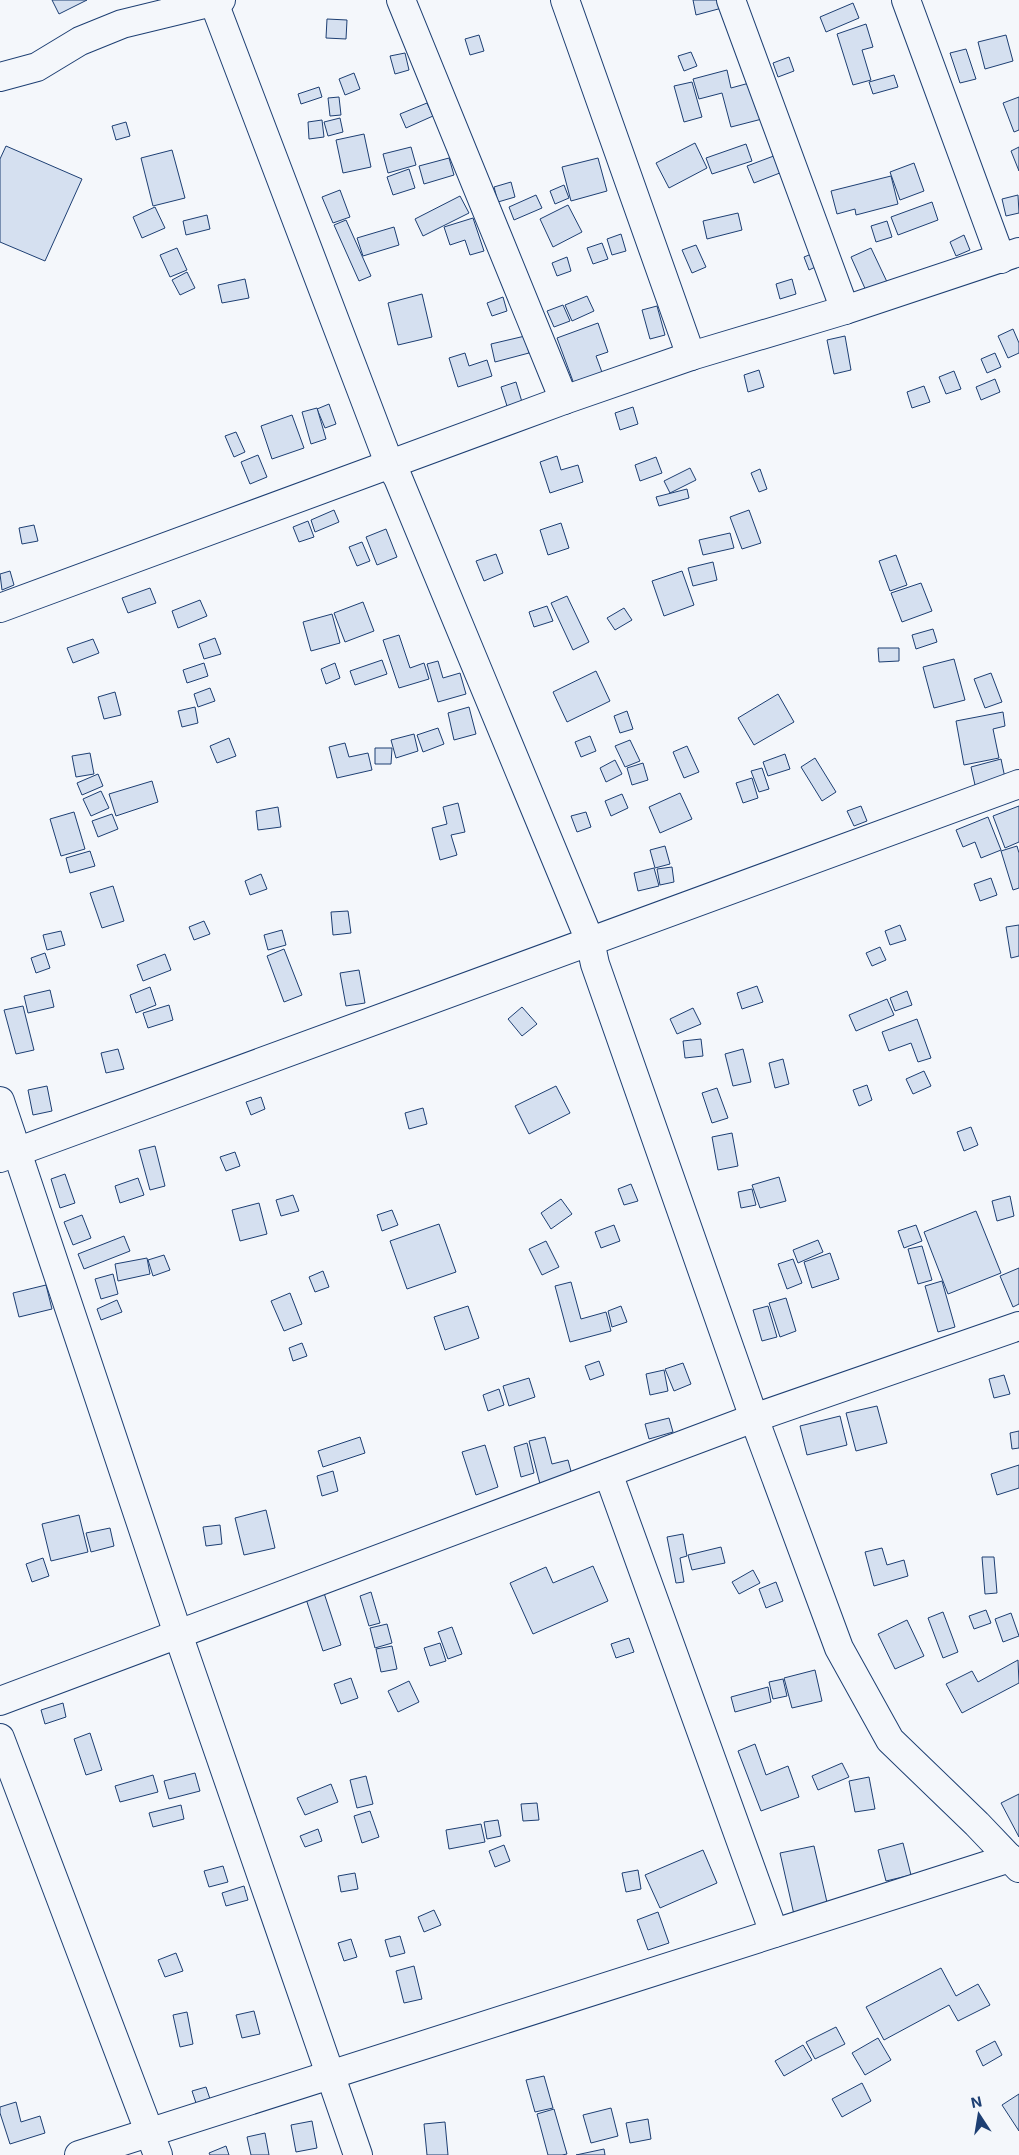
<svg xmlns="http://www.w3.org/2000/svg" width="1019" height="2155" font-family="Inter,sans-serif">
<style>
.building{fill:#d5e0f0;stroke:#1d3f73}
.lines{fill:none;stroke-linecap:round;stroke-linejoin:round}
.minor-casing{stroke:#1d3f73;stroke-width:30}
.minor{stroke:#f4f7fb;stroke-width:28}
</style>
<rect width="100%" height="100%" fill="#f4f7fb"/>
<g class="building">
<polygon points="52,0 87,0 59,14"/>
<polygon points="693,0 720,0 722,8 696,15"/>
<polygon points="853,3 859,18 826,32 820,17"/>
<polygon points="327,19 347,20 346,39 326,38"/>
<polygon points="866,24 873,47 862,50 871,80 853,85 837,34"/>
<polygon points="479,35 484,51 470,55 465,39"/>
<polygon points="1006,35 1013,61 985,69 978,42"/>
<polygon points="966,49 976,79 960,83 950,53"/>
<polygon points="691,52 697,66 684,71 678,56"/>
<polygon points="405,53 409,70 395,74 390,56"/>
<polygon points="789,57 794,71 778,77 773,63"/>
<polygon points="727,70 731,88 753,82 762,119 731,127 722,93 699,99 693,79"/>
<polygon points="354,73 360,89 345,95 339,79"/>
<polygon points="894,75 898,87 873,94 869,82"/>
<polygon points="692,82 702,117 684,122 674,86"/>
<polygon points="319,87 322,97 301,104 298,94"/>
<polygon points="339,97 341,115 330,116 328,98"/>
<polygon points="1019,97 1019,130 1014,132 1003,103"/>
<polygon points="427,103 433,116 406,128 400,114"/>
<polygon points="340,118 343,132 328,136 324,122"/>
<polygon points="322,120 324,137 309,139 308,122"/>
<polygon points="126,122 130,136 116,140 112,126"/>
<polygon points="364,134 371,167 343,173 336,140"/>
<polygon points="695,143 707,168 669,188 656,163"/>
<polygon points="746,144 752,161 712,174 706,158"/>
<polygon points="6,146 82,179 45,261 0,242 0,159"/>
<polygon points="411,147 416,165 388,173 383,154"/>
<polygon points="1019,147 1019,171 1011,151"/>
<polygon points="172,150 185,198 153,206 141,158"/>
<polygon points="779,154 785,171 754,183 747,166"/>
<polygon points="449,158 454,175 424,184 419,166"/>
<polygon points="598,158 607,191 571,201 562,167"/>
<polygon points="914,163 924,191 900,200 890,172"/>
<polygon points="409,169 415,188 393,195 387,177"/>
<polygon points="891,176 898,204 856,215 855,209 837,214 831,191"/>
<polygon points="511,182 515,197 498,202 494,187"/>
<polygon points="564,185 569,198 555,204 550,191"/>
<polygon points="340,190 350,217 333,223 322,197"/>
<polygon points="536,195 542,208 514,220 509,207"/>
<polygon points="1018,195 1019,213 1006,216 1002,199"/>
<polygon points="460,196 469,213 423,236 415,219"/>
<polygon points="932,202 938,220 898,235 891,217"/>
<polygon points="568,205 582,232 553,247 540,219"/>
<polygon points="155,207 165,228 142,238 133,217"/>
<polygon points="738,213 742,230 707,239 703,221"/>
<polygon points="207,215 210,229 186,235 183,221"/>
<polygon points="473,218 484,251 470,255 465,240 450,245 444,227"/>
<polygon points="346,220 371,276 359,281 334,225"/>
<polygon points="887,221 892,237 876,242 871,226"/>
<polygon points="394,227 399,245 363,256 357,238"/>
<polygon points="621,234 626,251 612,255 607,239"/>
<polygon points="964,235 970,250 956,256 950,242"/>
<polygon points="602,243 608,259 593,264 587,248"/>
<polygon points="696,245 706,267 692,273 682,250"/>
<polygon points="177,248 187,270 170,277 160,255"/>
<polygon points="871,248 888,284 867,293 851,257"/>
<polygon points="819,251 824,263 809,270 804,257"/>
<polygon points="567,257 571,271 557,276 552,263"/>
<polygon points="187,272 195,288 180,295 172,280"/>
<polygon points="245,279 249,298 222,303 218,285"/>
<polygon points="792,279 796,294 780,299 776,284"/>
<polygon points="422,294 432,337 398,345 388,303"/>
<polygon points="587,296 594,311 572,321 565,305"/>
<polygon points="503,297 507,311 492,316 487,303"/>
<polygon points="563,305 570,321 554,327 547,311"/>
<polygon points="657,306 665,335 650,339 642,310"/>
<polygon points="598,323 608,352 596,356 603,375 574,384 557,338"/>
<polygon points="1013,329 1019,343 1019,353 1008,358 998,336"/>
<polygon points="525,336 529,353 495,362 491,344"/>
<polygon points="845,336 851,370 834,374 827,340"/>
<polygon points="465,353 469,366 487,360 492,376 458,387 449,358"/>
<polygon points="995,353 1001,367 987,373 981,359"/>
<polygon points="759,370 764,387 748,392 744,375"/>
<polygon points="954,371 961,389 946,394 939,377"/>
<polygon points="995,379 1000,392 981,400 976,387"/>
<polygon points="516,382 522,402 507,406 501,387"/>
<polygon points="924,386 930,402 912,408 907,392"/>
<polygon points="329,404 336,424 325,428 317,409"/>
<polygon points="633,407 638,424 620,430 615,413"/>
<polygon points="317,408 326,439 311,444 302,412"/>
<polygon points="292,415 304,448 272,459 261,426"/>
<polygon points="236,432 245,452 234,457 225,436"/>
<polygon points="258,455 267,477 250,484 241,462"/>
<polygon points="557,456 561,470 578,465 583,482 550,493 540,462"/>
<polygon points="656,457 662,473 640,481 635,465"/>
<polygon points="690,468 696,480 670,493 664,481"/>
<polygon points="760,469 767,489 759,492 751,473"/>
<polygon points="687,489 689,498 659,506 656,497"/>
<polygon points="334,510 339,522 315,532 311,520"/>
<polygon points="749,510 761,543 742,549 730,517"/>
<polygon points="308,521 314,537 299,542 293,527"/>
<polygon points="561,523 569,548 548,555 540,530"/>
<polygon points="34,525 38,541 22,544 19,528"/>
<polygon points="386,529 397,557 377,565 366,537"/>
<polygon points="730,533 734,548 703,555 699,540"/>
<polygon points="362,542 370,561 357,566 349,547"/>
<polygon points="496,554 503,573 484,581 476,561"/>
<polygon points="896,555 907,585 890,591 879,561"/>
<polygon points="713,562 717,580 693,586 688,568"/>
<polygon points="10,571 14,585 2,590 0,574"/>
<polygon points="682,571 694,605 664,616 652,581"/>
<polygon points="921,583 932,611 902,622 891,593"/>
<polygon points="150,588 156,603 128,613 122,598"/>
<polygon points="567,596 589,642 573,650 551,603"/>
<polygon points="200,600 207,616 178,628 172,611"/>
<polygon points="363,602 374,631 345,642 334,613"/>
<polygon points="547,606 553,621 534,627 529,612"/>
<polygon points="624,608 632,620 615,630 607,618"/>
<polygon points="332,614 340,643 311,651 303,622"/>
<polygon points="933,629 937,642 916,649 912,635"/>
<polygon points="399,635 410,668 424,663 429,679 399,688 383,640"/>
<polygon points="215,638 221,654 204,659 199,644"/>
<polygon points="93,639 99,653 73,663 67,648"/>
<polygon points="878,648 899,648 899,661 879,662"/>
<polygon points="954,659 965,700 934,708 923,667"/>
<polygon points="382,660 387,674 355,685 350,671"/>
<polygon points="438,661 443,678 460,673 466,694 438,702 427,664"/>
<polygon points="204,663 208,676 187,683 183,670"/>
<polygon points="335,663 340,678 326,684 321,669"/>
<polygon points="596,671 610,701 567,722 553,692"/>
<polygon points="991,673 1002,702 985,708 974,679"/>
<polygon points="210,688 215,701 198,707 194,694"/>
<polygon points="115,692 121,715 104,719 98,697"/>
<polygon points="778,694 794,722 754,745 738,718"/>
<polygon points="195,707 198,723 182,727 178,711"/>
<polygon points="469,707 476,734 454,740 448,713"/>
<polygon points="627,711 633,729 620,733 614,716"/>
<polygon points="1003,712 1005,726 993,729 999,758 964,765 956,721"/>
<polygon points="438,728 444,744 423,752 417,735"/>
<polygon points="414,734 418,751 396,758 391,740"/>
<polygon points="590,736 596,751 581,757 575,742"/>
<polygon points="229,738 236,756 217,763 210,746"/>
<polygon points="630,740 640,761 625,767 615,746"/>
<polygon points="345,743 349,757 368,753 372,770 337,778 329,747"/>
<polygon points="687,746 699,772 684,778 673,752"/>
<polygon points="375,748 392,748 391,764 375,764"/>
<polygon points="90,753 94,774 76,777 72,756"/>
<polygon points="785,754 790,769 768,776 763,762"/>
<polygon points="815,758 836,792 822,801 801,767"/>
<polygon points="1001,759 1005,778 975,785 971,767"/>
<polygon points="615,760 622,774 606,782 600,768"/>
<polygon points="643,763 648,780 632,785 627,768"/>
<polygon points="762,768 769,789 759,792 751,771"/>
<polygon points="98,774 103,786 82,795 77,783"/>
<polygon points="752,778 758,798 743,803 736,783"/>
<polygon points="152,781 158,802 116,816 109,794"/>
<polygon points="101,791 109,808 91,816 83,799"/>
<polygon points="680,793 692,819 660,833 649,807"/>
<polygon points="622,794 628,808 611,816 605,801"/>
<polygon points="458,803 465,832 451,835 457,855 440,860 432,828 447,824 443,807"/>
<polygon points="861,806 867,821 854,826 847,811"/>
<polygon points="1019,806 1019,842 1005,848 993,816"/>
<polygon points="278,807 281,827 258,830 256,811"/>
<polygon points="74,812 85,849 61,856 50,819"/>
<polygon points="586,812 591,827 577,832 571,816"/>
<polygon points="112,814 118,829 98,837 92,821"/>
<polygon points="988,817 1001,850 981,858 975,842 963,847 956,830"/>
<polygon points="665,846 670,864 655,868 650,850"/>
<polygon points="1017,846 1019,853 1019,888 1013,890 1001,851"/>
<polygon points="90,851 95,866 70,873 66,858"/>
<polygon points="672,867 674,882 660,885 657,869"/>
<polygon points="654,868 659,886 638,891 634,873"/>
<polygon points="261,874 267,889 250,895 245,881"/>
<polygon points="991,878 997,895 980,901 974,884"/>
<polygon points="113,886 124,921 102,928 90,893"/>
<polygon points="348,911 351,933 333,935 331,912"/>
<polygon points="204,921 210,934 194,940 189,927"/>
<polygon points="900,925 906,940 890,945 885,931"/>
<polygon points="1019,925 1019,956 1011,958 1006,927"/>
<polygon points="282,930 286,945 268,950 264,935"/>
<polygon points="61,931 65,945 47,950 43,935"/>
<polygon points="880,947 886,960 872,966 866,953"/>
<polygon points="284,949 302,995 284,1002 267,956"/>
<polygon points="45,953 50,968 36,973 31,958"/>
<polygon points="165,954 171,970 143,981 137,965"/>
<polygon points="359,970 365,1003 346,1006 340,973"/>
<polygon points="757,986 763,1002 742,1009 737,993"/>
<polygon points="150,987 156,1005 136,1013 130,995"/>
<polygon points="50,990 54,1007 28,1013 24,996"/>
<polygon points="907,991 912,1005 895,1011 890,998"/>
<polygon points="887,999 894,1015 856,1031 849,1015"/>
<polygon points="169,1005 173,1020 148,1028 143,1013"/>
<polygon points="23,1006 34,1050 16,1054 4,1010"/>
<polygon points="522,1007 537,1024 522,1036 508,1019"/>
<polygon points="693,1008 701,1024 677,1034 670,1019"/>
<polygon points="917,1019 931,1058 918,1062 911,1043 889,1051 882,1032"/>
<polygon points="701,1039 703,1056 685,1058 683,1041"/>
<polygon points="118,1049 124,1069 106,1073 101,1053"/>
<polygon points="743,1049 751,1082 733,1086 725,1054"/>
<polygon points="783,1059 789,1084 775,1088 769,1063"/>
<polygon points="924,1071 931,1086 913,1094 906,1079"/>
<polygon points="867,1085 872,1100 859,1106 853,1090"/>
<polygon points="47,1086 52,1111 33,1115 28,1090"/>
<polygon points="556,1086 570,1113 529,1134 515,1106"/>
<polygon points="717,1088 728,1118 712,1123 702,1093"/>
<polygon points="261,1097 265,1109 251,1115 246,1102"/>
<polygon points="423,1108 427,1124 409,1129 405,1113"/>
<polygon points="971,1127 978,1145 964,1151 957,1132"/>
<polygon points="732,1133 738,1166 718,1170 712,1137"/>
<polygon points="155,1146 165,1186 150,1190 139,1150"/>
<polygon points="235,1152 240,1166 226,1171 220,1157"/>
<polygon points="65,1174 75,1203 60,1208 51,1179"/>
<polygon points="779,1177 786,1201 760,1208 752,1185"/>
<polygon points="138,1178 144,1195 120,1203 115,1186"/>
<polygon points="631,1184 638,1201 624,1205 618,1189"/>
<polygon points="752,1189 756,1205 741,1208 738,1192"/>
<polygon points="293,1195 299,1211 281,1216 276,1200"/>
<polygon points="1010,1196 1014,1216 997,1221 992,1201"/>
<polygon points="561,1199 572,1214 551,1229 541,1213"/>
<polygon points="259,1203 267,1234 240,1241 232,1210"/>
<polygon points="392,1210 398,1225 382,1231 377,1215"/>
<polygon points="976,1211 1001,1273 948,1294 924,1232"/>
<polygon points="82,1215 91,1238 73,1245 64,1222"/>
<polygon points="439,1224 456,1272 407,1289 390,1241"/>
<polygon points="614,1225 620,1241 601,1248 595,1232"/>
<polygon points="916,1225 922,1241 904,1248 898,1231"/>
<polygon points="124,1236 130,1251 84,1269 78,1254"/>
<polygon points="818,1240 823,1252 798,1263 793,1250"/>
<polygon points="546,1241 559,1267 542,1275 529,1249"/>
<polygon points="922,1246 932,1280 918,1284 908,1249"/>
<polygon points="830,1253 839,1279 812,1288 804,1262"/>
<polygon points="164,1255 170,1270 153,1276 148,1260"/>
<polygon points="147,1258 150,1274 118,1281 115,1264"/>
<polygon points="793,1259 802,1283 787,1289 778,1264"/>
<polygon points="1019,1268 1019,1304 1013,1307 1000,1276"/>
<polygon points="323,1271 329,1287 315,1292 309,1277"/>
<polygon points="113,1274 118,1294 101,1299 95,1279"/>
<polygon points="942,1281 955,1327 938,1332 925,1286"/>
<polygon points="571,1282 581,1319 606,1312 611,1331 570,1342 555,1286"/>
<polygon points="46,1285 52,1309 19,1317 13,1293"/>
<polygon points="290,1293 302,1324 284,1331 271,1301"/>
<polygon points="786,1298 796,1331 780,1337 769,1303"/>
<polygon points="117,1300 122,1312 101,1320 97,1309"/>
<polygon points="468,1306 479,1338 445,1350 434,1317"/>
<polygon points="621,1306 627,1322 612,1327 608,1311"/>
<polygon points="768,1306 777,1337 762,1341 753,1310"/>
<polygon points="302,1343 307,1356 293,1361 289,1348"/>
<polygon points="599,1361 604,1375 590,1380 585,1366"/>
<polygon points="683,1363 691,1384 674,1391 665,1369"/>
<polygon points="664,1370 668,1391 650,1395 646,1374"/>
<polygon points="1004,1375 1010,1394 994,1398 989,1379"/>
<polygon points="529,1378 535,1397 509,1406 503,1386"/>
<polygon points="499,1389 504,1405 488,1411 483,1395"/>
<polygon points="877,1406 887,1443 856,1451 846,1413"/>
<polygon points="840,1416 847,1445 807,1455 800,1426"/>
<polygon points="669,1418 673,1432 649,1439 645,1424"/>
<polygon points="1019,1431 1019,1448 1012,1449 1010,1433"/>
<polygon points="360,1437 365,1453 323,1467 318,1451"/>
<polygon points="545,1437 552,1464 568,1460 572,1475 540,1484 529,1441"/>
<polygon points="527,1443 534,1473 521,1477 514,1447"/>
<polygon points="485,1445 498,1487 476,1495 462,1452"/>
<polygon points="1019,1465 1019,1488 997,1495 991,1474"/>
<polygon points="333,1471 338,1491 322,1496 317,1476"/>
<polygon points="266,1510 275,1548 244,1555 235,1518"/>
<polygon points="79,1515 88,1552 51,1561 42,1524"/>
<polygon points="220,1525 222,1544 206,1546 203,1527"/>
<polygon points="110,1528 114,1546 91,1552 86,1533"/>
<polygon points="683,1534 687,1556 680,1558 684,1582 676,1583 667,1537"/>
<polygon points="721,1547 725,1563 692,1570 688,1555"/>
<polygon points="882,1548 887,1565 904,1560 908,1576 874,1586 865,1552"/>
<polygon points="982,1557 994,1557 997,1593 985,1594"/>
<polygon points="43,1558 49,1576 32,1582 26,1564"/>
<polygon points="593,1566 608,1601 533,1634 510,1583 546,1567 553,1583"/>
<polygon points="753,1570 760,1583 739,1594 732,1582"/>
<polygon points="776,1582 783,1601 766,1608 759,1589"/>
<polygon points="371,1592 380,1623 369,1626 360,1596"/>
<polygon points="324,1593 341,1645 323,1651 306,1599"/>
<polygon points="986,1610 991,1623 974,1629 969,1616"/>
<polygon points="943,1612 958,1652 943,1658 928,1618"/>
<polygon points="1011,1613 1019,1636 1003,1642 995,1619"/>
<polygon points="907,1620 924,1656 895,1669 878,1634"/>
<polygon points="387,1624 392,1643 375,1648 370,1628"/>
<polygon points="452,1627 462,1654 448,1659 438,1632"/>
<polygon points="629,1638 634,1652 616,1658 611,1644"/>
<polygon points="440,1643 446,1661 430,1666 424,1648"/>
<polygon points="392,1646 397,1669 381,1672 376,1649"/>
<polygon points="1018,1660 1019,1683 962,1713 946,1684 972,1671 978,1682"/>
<polygon points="815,1670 822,1701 792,1708 784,1678"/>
<polygon points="351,1678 358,1698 341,1704 334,1684"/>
<polygon points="783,1679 787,1696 773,1699 769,1682"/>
<polygon points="409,1681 419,1702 398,1712 388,1691"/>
<polygon points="768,1687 771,1702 735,1712 731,1697"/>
<polygon points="63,1703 66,1717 45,1724 41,1710"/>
<polygon points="90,1733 102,1770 86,1775 74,1739"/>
<polygon points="755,1744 766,1775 788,1766 799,1797 761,1811 738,1751"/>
<polygon points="842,1763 849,1777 818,1790 812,1776"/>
<polygon points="195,1773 200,1791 169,1799 164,1781"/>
<polygon points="153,1775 158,1792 120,1802 115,1786"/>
<polygon points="366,1776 373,1804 357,1808 350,1780"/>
<polygon points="869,1777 875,1809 855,1812 849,1781"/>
<polygon points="331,1784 338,1802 305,1815 297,1798"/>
<polygon points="1019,1794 1019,1837 1001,1803"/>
<polygon points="537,1803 539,1820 523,1821 521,1804"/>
<polygon points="181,1805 184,1819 153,1827 149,1813"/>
<polygon points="370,1811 379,1837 362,1843 354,1816"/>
<polygon points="498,1820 501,1836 487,1839 484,1822"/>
<polygon points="481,1824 485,1842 449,1849 446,1830"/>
<polygon points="318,1829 322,1841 305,1847 300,1836"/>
<polygon points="903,1843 911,1875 886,1881 878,1850"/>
<polygon points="504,1845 510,1861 495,1867 489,1851"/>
<polygon points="814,1846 829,1911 795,1919 780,1853"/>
<polygon points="703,1850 717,1883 660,1908 645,1875"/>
<polygon points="223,1866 228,1882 209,1887 204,1871"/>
<polygon points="638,1870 641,1889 626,1892 622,1873"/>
<polygon points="355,1873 358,1889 341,1892 338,1876"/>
<polygon points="244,1886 248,1900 226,1906 222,1893"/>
<polygon points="434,1910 441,1925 424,1932 418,1917"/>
<polygon points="658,1912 669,1943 648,1950 637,1920"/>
<polygon points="400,1936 405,1953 390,1957 385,1940"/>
<polygon points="351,1939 357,1957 344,1961 338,1943"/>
<polygon points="176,1953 183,1971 165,1977 158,1960"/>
<polygon points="414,1966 422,1999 404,2003 396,1971"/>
<polygon points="941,1968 956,1996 978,1984 990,2005 958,2021 949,2005 884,2040 866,2007"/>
<polygon points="254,2011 260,2034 242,2038 236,2015"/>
<polygon points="187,2012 193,2044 180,2047 173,2015"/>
<polygon points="836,2027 845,2044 815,2059 806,2042"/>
<polygon points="878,2038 891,2060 865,2075 852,2053"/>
<polygon points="995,2041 1002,2055 983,2066 976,2051"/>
<polygon points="803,2045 812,2060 784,2076 775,2061"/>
<polygon points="544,2076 553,2108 535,2112 526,2080"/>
<polygon points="862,2083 871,2101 842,2117 832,2099"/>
<polygon points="206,2087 211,2102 197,2106 192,2091"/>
<polygon points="1019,2094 1019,2131 1002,2105"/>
<polygon points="16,2102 21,2122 40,2116 45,2133 10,2144 0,2113 0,2107"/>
<polygon points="611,2108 618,2136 591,2143 583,2115"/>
<polygon points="554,2109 567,2154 562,2155 548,2155 537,2114"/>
<polygon points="648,2119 651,2139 630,2143 626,2123"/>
<polygon points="312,2121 317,2148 296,2152 291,2125"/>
<polygon points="445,2122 448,2155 427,2155 424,2124"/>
<polygon points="265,2133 269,2155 251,2155 247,2137"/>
<polygon points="226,2146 229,2155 210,2155 209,2153"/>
<polygon points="604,2149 605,2155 576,2155"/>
</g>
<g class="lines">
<defs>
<g id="minor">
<polyline points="213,0 389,463 398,478 590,941 595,964 754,1418 839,1648 890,1740 977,1824 1019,1868"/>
<polyline points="401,0 564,400"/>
<polyline points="565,0 691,356"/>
<polyline points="731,0 845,310"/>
<polyline points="906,0 1001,259"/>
<polyline points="0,77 37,67 80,41 122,24 221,0"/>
<polyline points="0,608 564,400 691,356 845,310 1019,252"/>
<polyline points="0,1101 178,1634 358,2155"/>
<polyline points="0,1158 1019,784"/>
<polyline points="608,1473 774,1933"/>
<polyline points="0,1701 754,1418 1019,1326"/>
<polyline points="0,1738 158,2155"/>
<polyline points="79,2155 1010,1858"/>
</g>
</defs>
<use href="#minor" class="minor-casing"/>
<use href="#minor" class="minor"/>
</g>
<g transform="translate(979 2115) rotate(348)" stroke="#f4f7fb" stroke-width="4" paint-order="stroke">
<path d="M0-4L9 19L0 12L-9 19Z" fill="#1d3f73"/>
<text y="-8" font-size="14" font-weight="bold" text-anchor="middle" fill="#1d3f73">N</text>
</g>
</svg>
